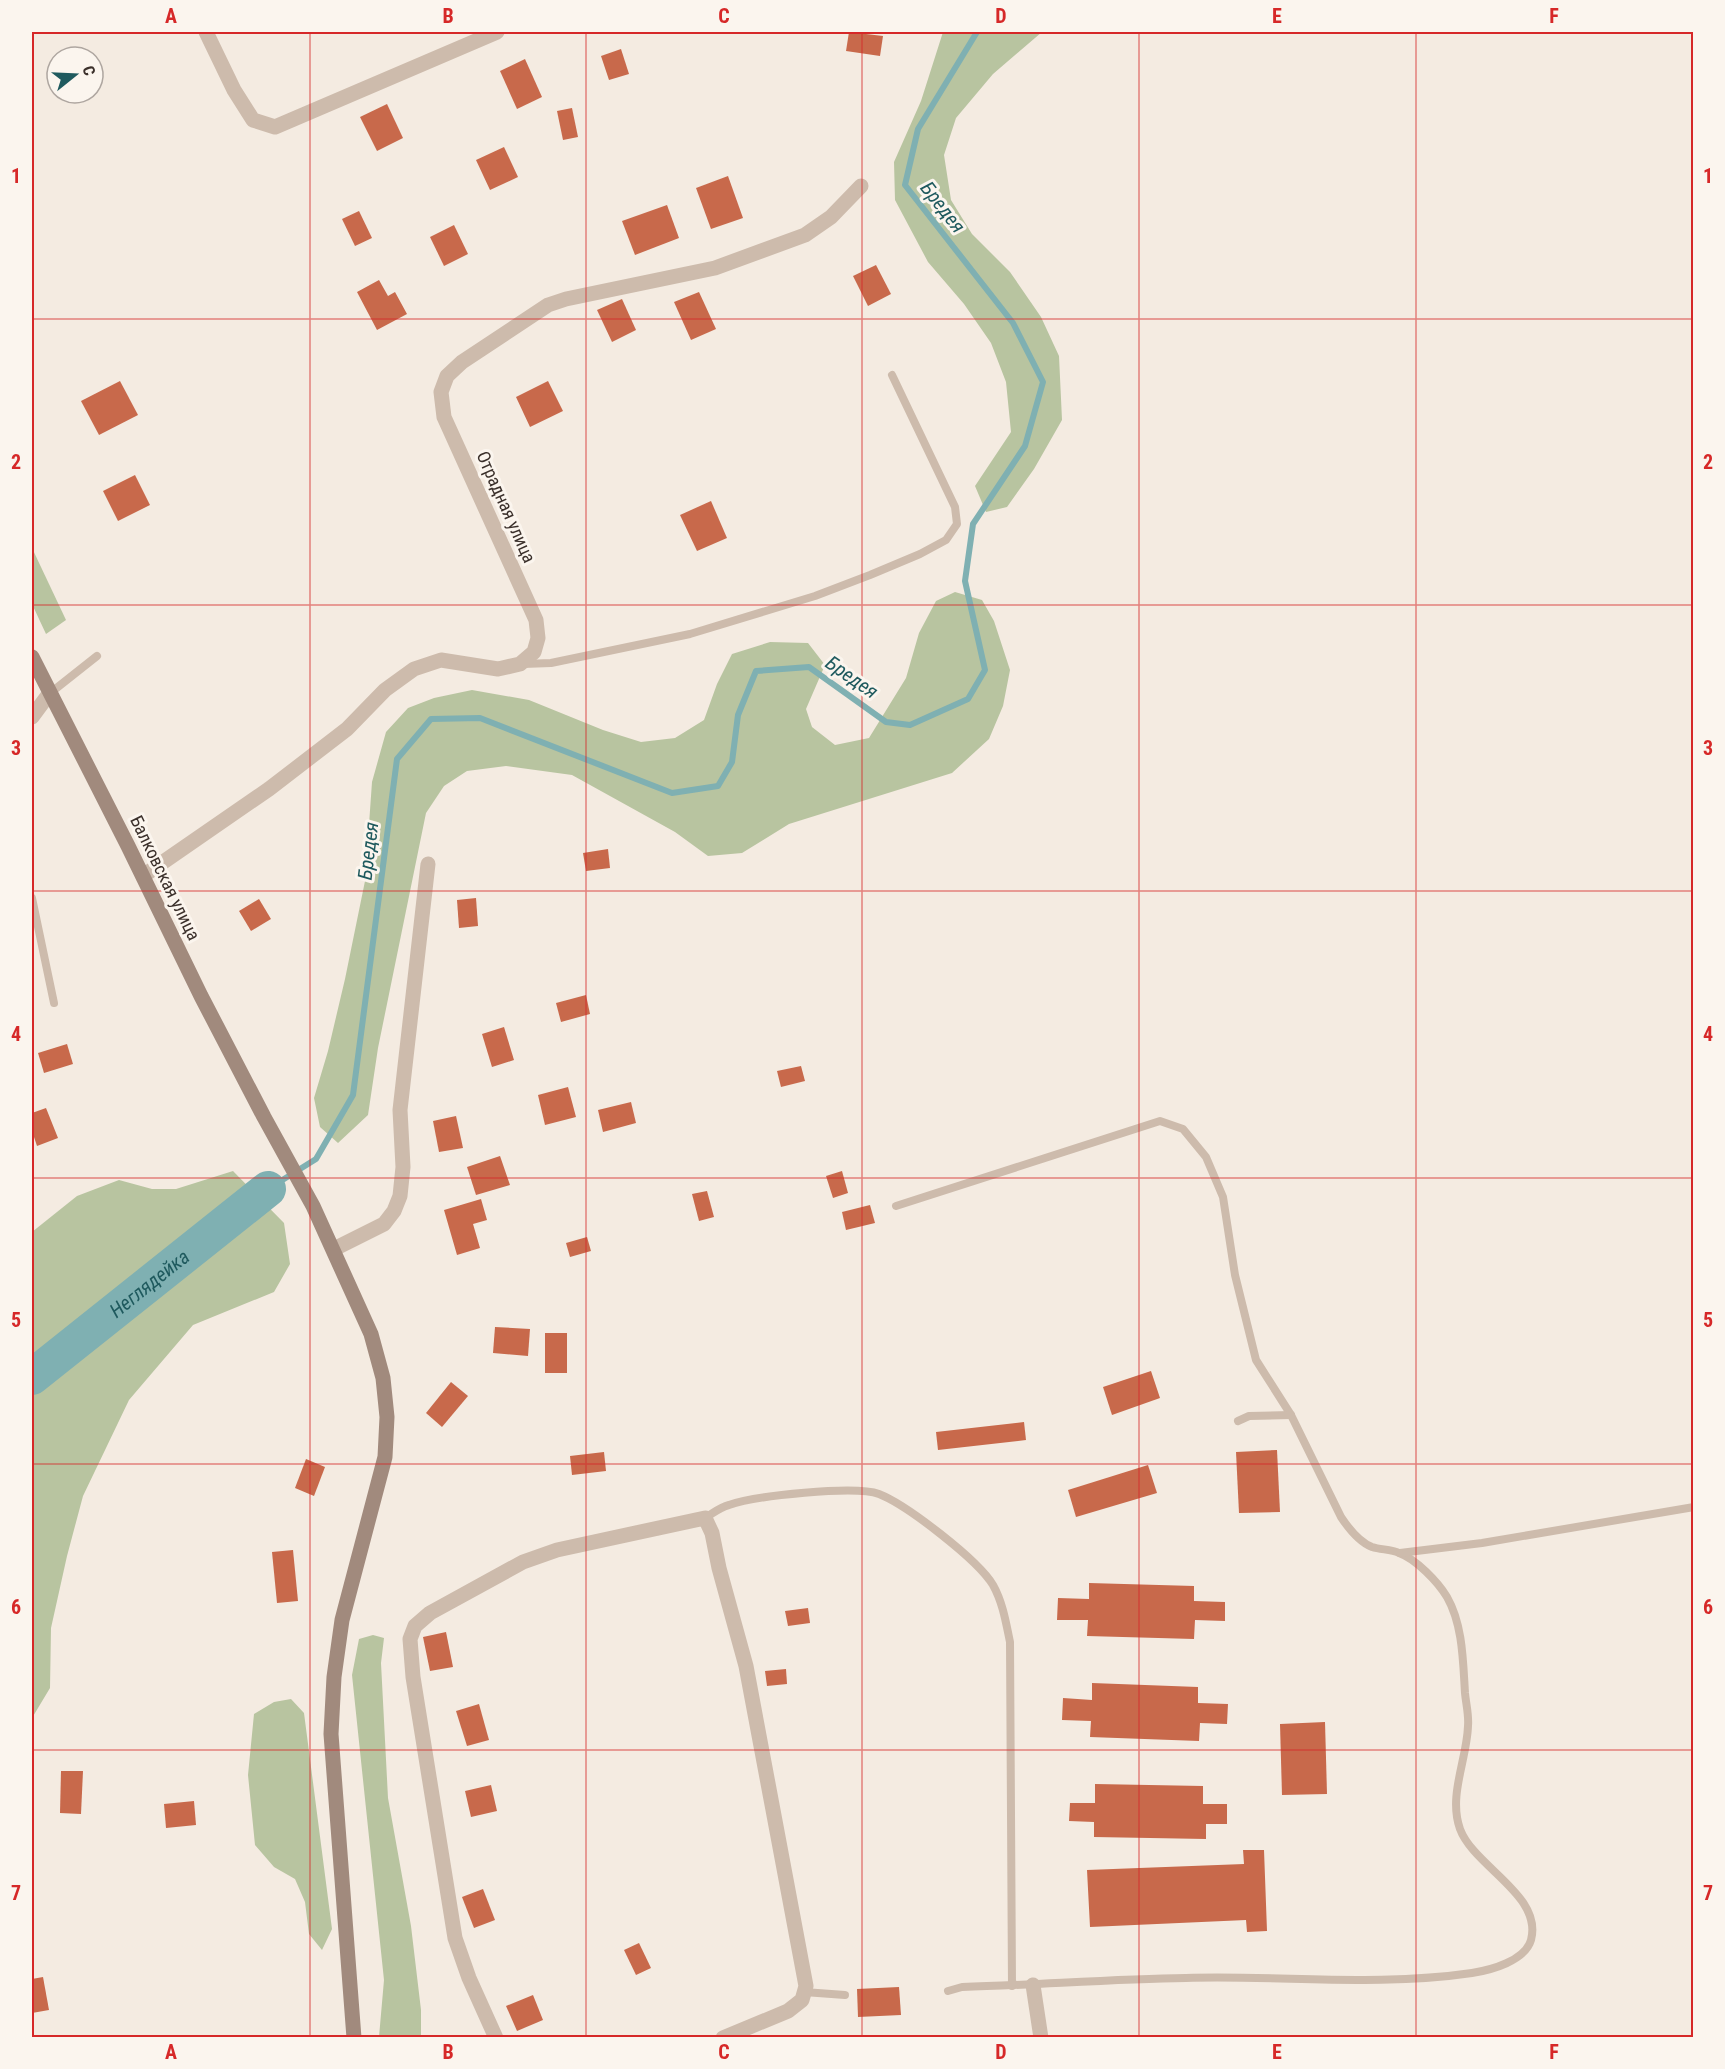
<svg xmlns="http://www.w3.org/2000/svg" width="1725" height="2069" font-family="'Roboto Condensed',sans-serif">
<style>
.green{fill:#b8c4a0}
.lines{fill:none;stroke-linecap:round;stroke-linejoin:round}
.stream{stroke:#7fb0b2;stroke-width:6}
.river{stroke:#7fb0b2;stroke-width:36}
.building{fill:#c8694b}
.lane{stroke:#cdbbac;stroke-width:8}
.street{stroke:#cdbbac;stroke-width:15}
.secondary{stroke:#a18a7d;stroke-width:15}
.grid{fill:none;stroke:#d62828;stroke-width:1.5;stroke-opacity:0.55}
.labels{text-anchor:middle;stroke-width:6;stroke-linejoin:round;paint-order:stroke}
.street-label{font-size:18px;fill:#3b302b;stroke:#fbf5ee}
.water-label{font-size:20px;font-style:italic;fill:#1f5a5e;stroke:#fbf5ee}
.neatline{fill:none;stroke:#d62828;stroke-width:2}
.grid-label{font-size:20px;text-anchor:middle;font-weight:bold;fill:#d62828}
</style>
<rect width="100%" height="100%" fill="#f4ebe1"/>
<g class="green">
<polygon points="943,32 1042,32 993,74 956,118 944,155 951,200 972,234 1010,272 1041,317 1059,356 1062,420 1034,469 1007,507 986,512 975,486 1011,432 1006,382 991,343 964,304 928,262 895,200 894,162 921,101"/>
<polygon points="32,548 66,620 46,634 32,604"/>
<polygon points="955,592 982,600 994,621 1010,670 1003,706 989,739 952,773 789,824 742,853 708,856 675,832 572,775 506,766 467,771 444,786 426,813 378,1048 368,1115 338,1143 320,1127 314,1098 328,1051 345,979 365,881 372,782 386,732 408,708 434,698 472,690 529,700 603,730 641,742 675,738 704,720 717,684 732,654 770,642 808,643 825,665 806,709 812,727 835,745 869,738 906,678 919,633 936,601"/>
<polygon points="233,1171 284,1223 290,1264 274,1292 193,1325 129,1400 83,1496 67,1556 51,1628 50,1688 32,1718 32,1232 77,1196 119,1180 152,1189 176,1189"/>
<polygon points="373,1635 384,1638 381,1663 388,1798 411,1926 421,2010 421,2037 379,2037 384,1980 352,1675 359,1639"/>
<polygon points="291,1699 304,1713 332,1929 322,1950 309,1934 305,1902 295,1879 274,1867 255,1845 248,1775 254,1714 274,1702"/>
</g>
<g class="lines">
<polyline class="stream" points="268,1189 316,1159 353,1095 397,759 431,719 480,718 672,793 718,786 732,762 738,715 756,671 809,667 886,722 910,725 968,699 985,670 965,581 973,524 1025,446 1043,382 1013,323 905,185 918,129 977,32"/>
<path class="river" id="s1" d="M32,1377l236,-188"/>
</g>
<g class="building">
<polygon points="849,32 883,36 880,56 846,51"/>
<polygon points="621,49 629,74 609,80 601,56"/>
<polygon points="525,59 542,97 517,109 500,71"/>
<polygon points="387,104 403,138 377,151 360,117"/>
<polygon points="572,108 578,137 563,140 557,111"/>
<polygon points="504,147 518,177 490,190 476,160"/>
<polygon points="728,176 743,218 711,229 696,188"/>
<polygon points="667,205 679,238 635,255 622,221"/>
<polygon points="359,211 372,238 355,246 342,219"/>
<polygon points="454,225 468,254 444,266 430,237"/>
<polygon points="876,265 891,294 868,306 853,276"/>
<polygon points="379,280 388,296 395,292 407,314 377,330 357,292"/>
<polygon points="699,292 716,329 691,340 674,302"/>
<polygon points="622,299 636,330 612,342 597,310"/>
<polygon points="120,381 138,415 99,435 81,401"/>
<polygon points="548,381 563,411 530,427 516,397"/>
<polygon points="135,475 150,505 118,521 103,491"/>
<polygon points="711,501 727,538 697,551 680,515"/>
<polygon points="608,849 610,868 586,871 583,853"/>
<polygon points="476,898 478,926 459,928 457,900"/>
<polygon points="259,899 271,919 251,931 239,911"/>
<polygon points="586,995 590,1014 561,1022 556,1003"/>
<polygon points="504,1027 514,1060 492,1067 482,1034"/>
<polygon points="67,1044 73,1064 44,1073 38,1053"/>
<polygon points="801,1066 805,1081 781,1087 777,1071"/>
<polygon points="568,1087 576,1117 545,1125 538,1095"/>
<polygon points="631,1102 636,1123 603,1132 598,1110"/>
<polygon points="46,1108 58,1138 37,1146 32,1131 32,1113"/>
<polygon points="456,1116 463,1148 439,1152 433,1121"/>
<polygon points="500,1156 510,1185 476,1195 467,1167"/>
<polygon points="842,1171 848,1193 833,1198 826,1176"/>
<polygon points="707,1191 714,1217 699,1221 692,1194"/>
<polygon points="481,1199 487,1220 473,1224 480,1248 457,1255 444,1210"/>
<polygon points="870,1205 875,1223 846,1230 842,1212"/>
<polygon points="587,1237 591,1251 570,1257 566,1243"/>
<polygon points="495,1327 530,1329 528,1356 493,1353"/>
<rect x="545" y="1333" width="22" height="40"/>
<polygon points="1151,1371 1160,1398 1112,1415 1103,1387"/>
<polygon points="451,1382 468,1396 442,1427 426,1413"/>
<polygon points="1024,1422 1026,1440 938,1450 936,1432"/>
<polygon points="1277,1450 1280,1512 1239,1513 1236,1452"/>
<polygon points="604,1452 606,1471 572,1475 570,1456"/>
<polygon points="306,1459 325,1467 314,1496 295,1488"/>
<polygon points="1148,1465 1157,1493 1076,1517 1068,1490"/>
<polygon points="293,1550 298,1601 277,1603 272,1552"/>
<polygon points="1089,1583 1194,1586 1194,1601 1225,1602 1225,1621 1195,1620 1194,1639 1087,1636 1088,1620 1057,1620 1058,1598 1089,1599"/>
<polygon points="808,1608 810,1623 788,1626 785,1611"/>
<polygon points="446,1632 453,1667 430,1671 423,1637"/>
<polygon points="786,1669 787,1684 767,1686 765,1671"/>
<polygon points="1092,1683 1198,1687 1198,1703 1228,1704 1227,1724 1200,1723 1199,1741 1090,1737 1091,1721 1062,1720 1063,1698 1092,1700"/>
<polygon points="479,1704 489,1740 467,1746 456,1711"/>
<polygon points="1325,1722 1327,1794 1282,1795 1280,1724"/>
<polygon points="61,1771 83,1771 81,1814 60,1813"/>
<polygon points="1095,1784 1203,1786 1203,1804 1227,1804 1227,1824 1206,1824 1206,1839 1094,1837 1094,1822 1069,1821 1070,1803 1095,1803"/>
<polygon points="491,1785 497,1811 471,1817 465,1791"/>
<polygon points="194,1801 196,1825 166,1828 164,1804"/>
<polygon points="1243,1850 1264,1850 1267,1931 1247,1932 1246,1920 1090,1927 1087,1870 1244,1864"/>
<polygon points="483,1889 495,1920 474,1928 462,1897"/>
<polygon points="639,1943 651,1968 636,1975 624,1950"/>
<polygon points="43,1977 49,2010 32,2013 32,1979"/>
<polygon points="899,1987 901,2015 858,2017 857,1989"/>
<polygon points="533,1995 543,2020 517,2031 506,2006"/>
</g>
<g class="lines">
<g class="lane">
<polyline points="523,664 551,663 690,634 815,596 870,575 920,554 946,540 957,524 955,507 892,375"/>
<polyline points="49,694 97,656"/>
<polyline points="32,898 54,1003"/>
<path d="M896,1206l264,-85 23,8 23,28 17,40 12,78 21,85 35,55 50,102c8,12 18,25 31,30 9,3 19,2 27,6 17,6 39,29 48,44 16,28 16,65 18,96 1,11 4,22 3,33 -1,33 -20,70 -8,103 14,38 83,66 71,111 -6,21 -40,30 -59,33 -95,14 -191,2 -286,5 -75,1 -149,7 -224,9l-14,4"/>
<polyline points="1238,1421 1249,1416 1291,1415"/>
<path d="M705,1518c7,-4 15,-11 24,-13 25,-9 126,-20 150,-11 28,11 99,66 114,91 10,18 13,38 17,57l2,344"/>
<polyline points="1400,1553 1482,1543 1694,1507"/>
<polyline points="804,1992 845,1995"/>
</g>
<g class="street">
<polyline points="206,32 234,90 253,120 275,127 497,32"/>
<polyline points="32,717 49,694"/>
<polyline points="143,876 269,789 347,729 385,690 414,669 441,660 498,669 520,664 534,652 538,638 536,620 444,417 441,392 447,376 462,362 548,305 566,299 715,268 805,235 831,217 861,186"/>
<polyline points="334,1249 384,1224 394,1211 400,1196 403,1167 400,1110 428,864"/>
<polyline points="1033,1985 1041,2038"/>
<polyline points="496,2038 469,1978 455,1938 413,1677 410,1639 415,1626 430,1613 523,1562 557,1550 705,1518 712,1533 719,1568 746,1666 806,1986 802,2000 788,2011 723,2038"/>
</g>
<polyline class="secondary" points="32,657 128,846 201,996 264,1117 313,1206 371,1334 383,1378 387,1417 385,1457 342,1620 334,1677 331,1734 354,2038"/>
</g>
<path class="grid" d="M310,32v2006M586,32v2006M862,32v2006M1139,32v2006M1416,32v2006M32,319h1662M32,605h1662M32,891h1662M32,1178h1662M32,1464h1662M32,1750h1662"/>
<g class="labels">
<g class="street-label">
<text transform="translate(506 507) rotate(66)" y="6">Отрадная улица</text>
<text transform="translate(165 878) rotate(64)" y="6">Балковская улица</text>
</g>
<g class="water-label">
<text transform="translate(943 207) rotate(52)" y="7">Бредея</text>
<text transform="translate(852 677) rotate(35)" y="7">Бредея</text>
<text transform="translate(368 851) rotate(-83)" y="7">Бредея</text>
<text dy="7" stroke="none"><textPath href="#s1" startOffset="150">Неглядейка</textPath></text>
</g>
</g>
<rect width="1725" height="2069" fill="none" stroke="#fbf5ee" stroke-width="66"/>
<g transform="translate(75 75) rotate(72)"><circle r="28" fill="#fbf5ee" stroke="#aea6a0" stroke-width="1.5"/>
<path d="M0-4.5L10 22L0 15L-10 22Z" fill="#1f5a5e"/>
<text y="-9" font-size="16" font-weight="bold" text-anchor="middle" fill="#3b302b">С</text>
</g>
<rect x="33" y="33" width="1659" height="2003" class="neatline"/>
<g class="grid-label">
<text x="171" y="23">A</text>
<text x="448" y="23">B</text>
<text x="724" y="23">C</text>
<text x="1001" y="23">D</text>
<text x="1277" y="23">E</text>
<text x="1554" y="23">F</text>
<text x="16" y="183">1</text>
<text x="1708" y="183">1</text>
<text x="16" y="469">2</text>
<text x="1708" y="469">2</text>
<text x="16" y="755">3</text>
<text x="1708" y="755">3</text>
<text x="16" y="1041">4</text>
<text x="1708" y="1041">4</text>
<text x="16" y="1327">5</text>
<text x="1708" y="1327">5</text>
<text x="16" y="1614">6</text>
<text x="1708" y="1614">6</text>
<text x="16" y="1900">7</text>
<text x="1708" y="1900">7</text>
<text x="171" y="2059">A</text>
<text x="448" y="2059">B</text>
<text x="724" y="2059">C</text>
<text x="1001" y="2059">D</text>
<text x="1277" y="2059">E</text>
<text x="1554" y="2059">F</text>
</g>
</svg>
